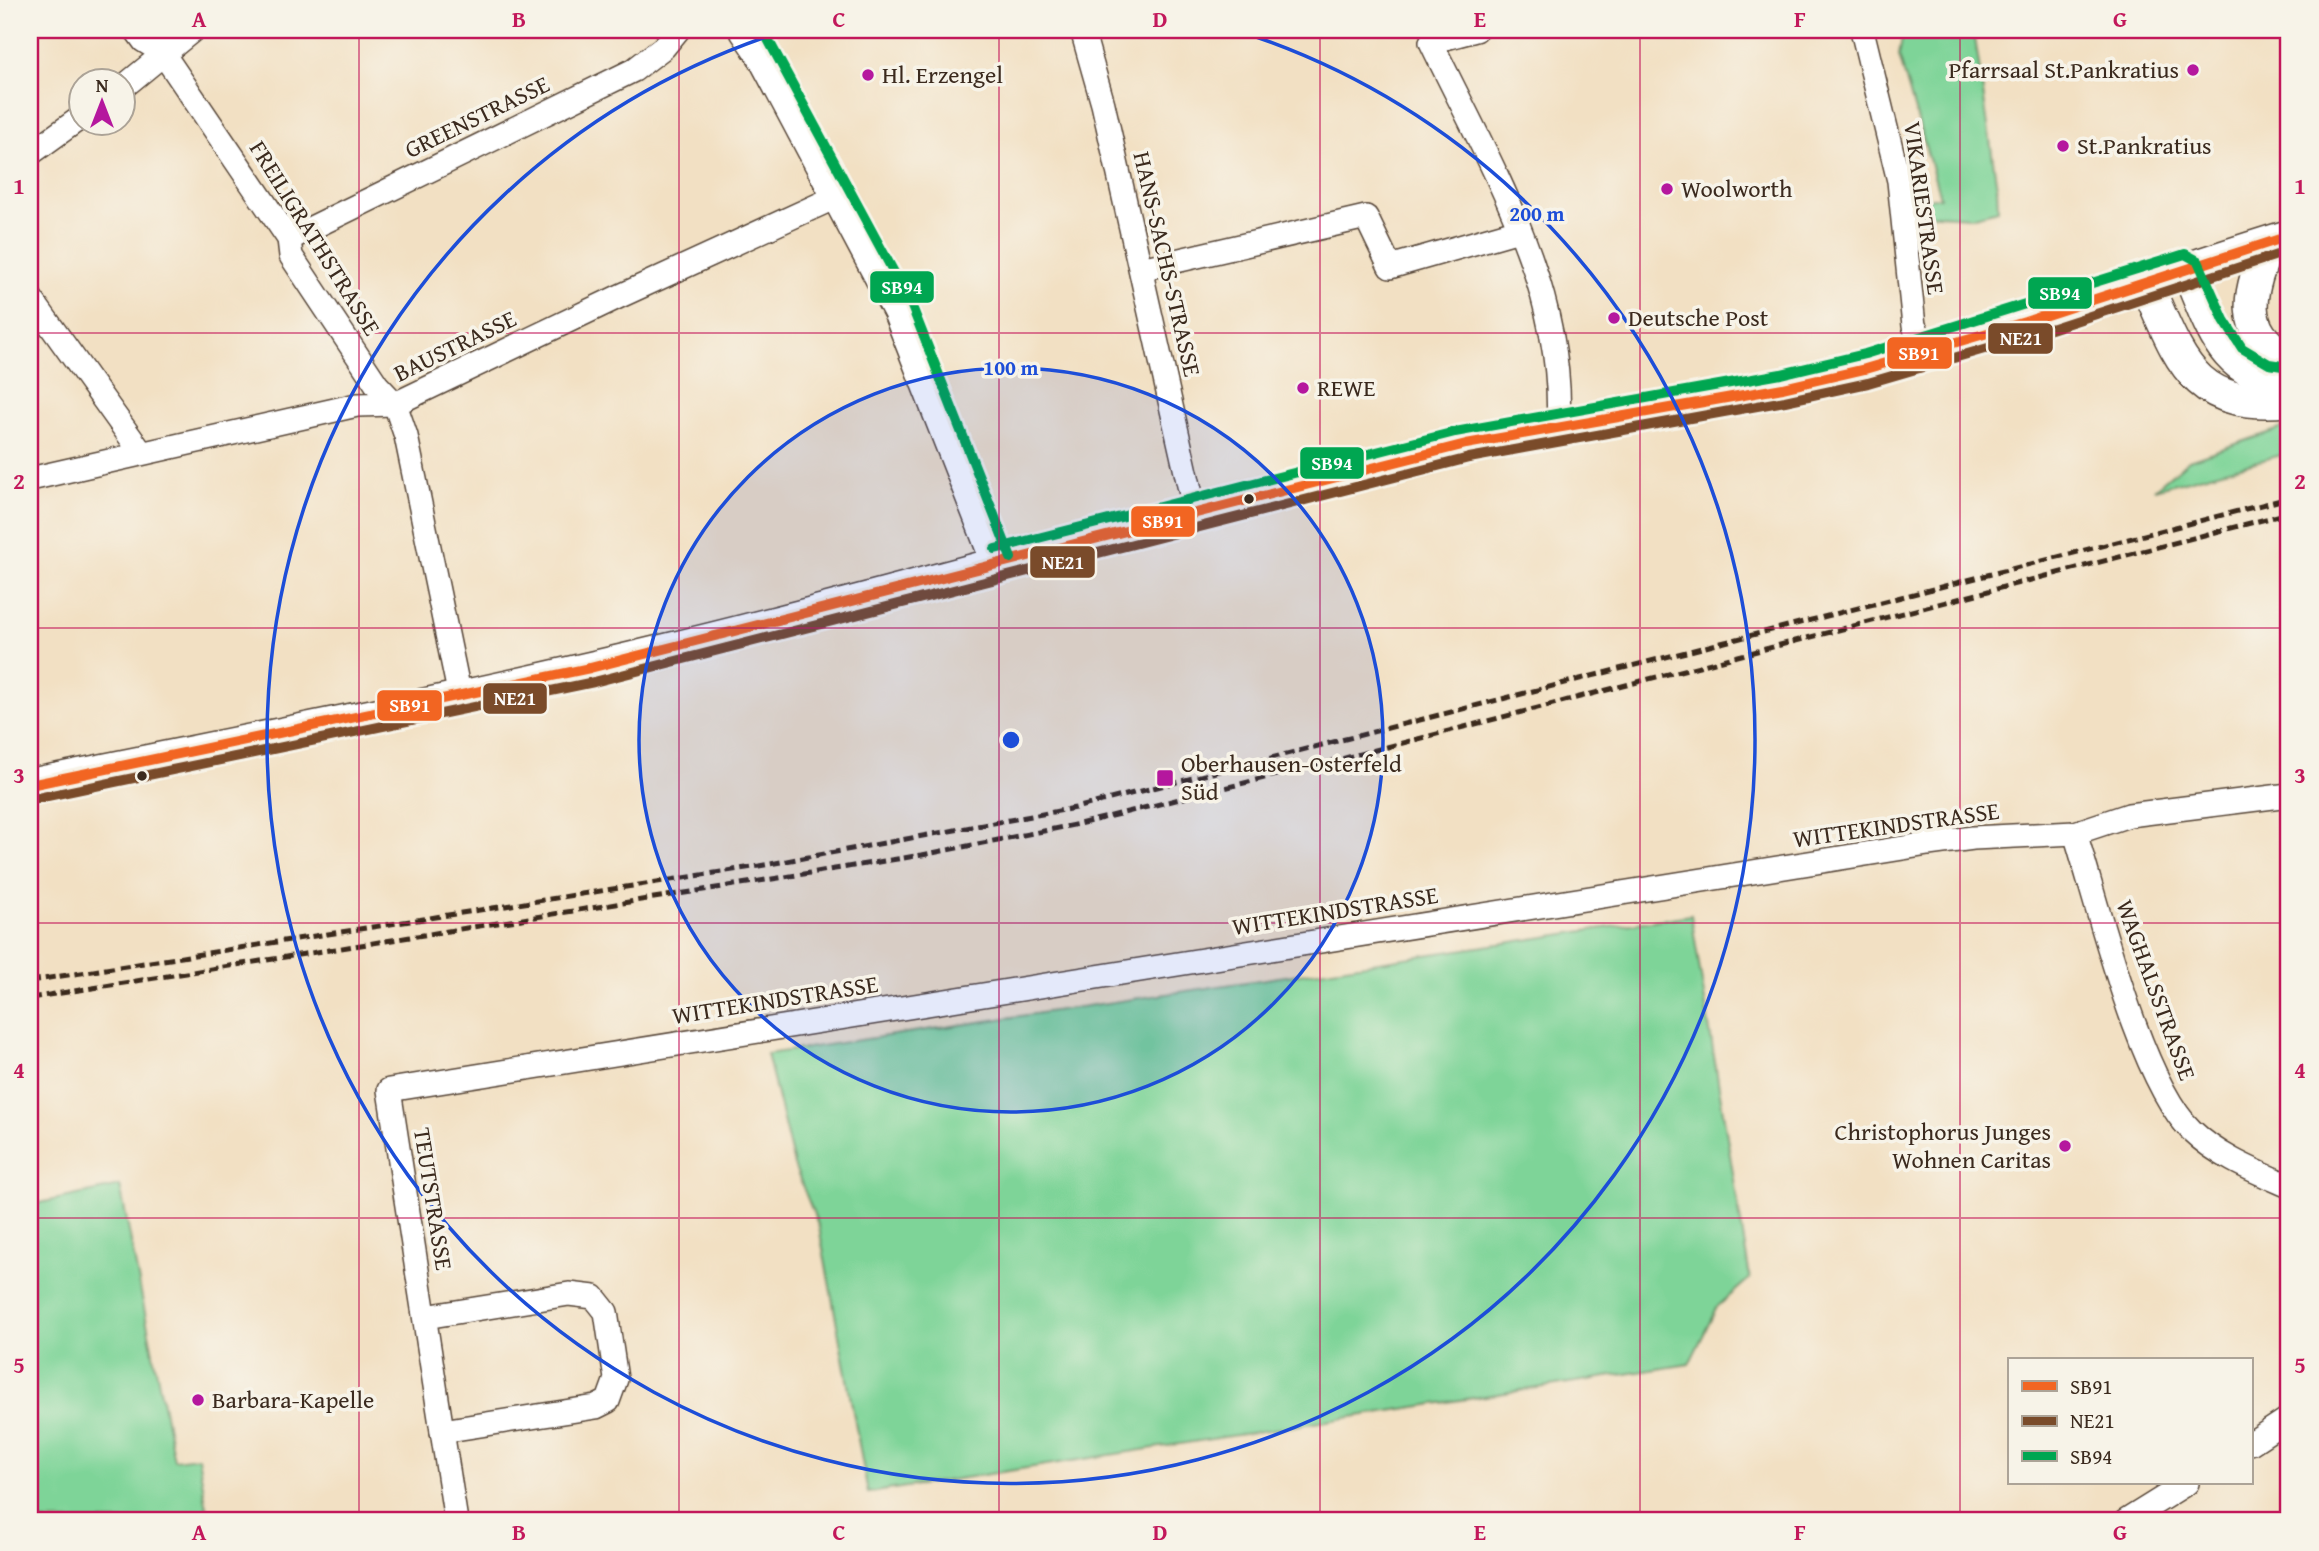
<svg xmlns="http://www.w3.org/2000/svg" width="2319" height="1551" font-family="'Gentium Book Plus',serif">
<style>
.green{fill:#7ed498;stroke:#5c7f5b;stroke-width:2}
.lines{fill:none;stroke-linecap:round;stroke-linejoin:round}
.street-casing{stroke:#564537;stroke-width:26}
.secondary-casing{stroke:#564537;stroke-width:35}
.street{stroke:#fff;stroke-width:23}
.secondary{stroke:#fff;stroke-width:32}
.rail{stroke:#3b2a1e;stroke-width:5;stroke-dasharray:10 5;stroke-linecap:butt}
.bus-1-casing{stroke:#f7f3e8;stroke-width:16}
.bus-2-casing{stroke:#f7f3e8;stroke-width:16}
.bus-3-casing{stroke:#f7f3e8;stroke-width:16}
.bus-1{stroke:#f26522;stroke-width:10}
.bus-2{stroke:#7a4b2a;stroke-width:10}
.bus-3{stroke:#00a651;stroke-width:10}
.grid{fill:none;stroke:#c2185b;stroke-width:2;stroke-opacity:0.55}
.ring{fill:none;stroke:#1d4ed8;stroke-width:3.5}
.poi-dot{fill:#b5179e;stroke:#f7f3e8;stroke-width:2.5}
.bus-dot{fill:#3b2a1e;stroke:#f7f3e8;stroke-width:2.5}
.labels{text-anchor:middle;stroke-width:7;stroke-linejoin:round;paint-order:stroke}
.poi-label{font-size:24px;fill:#3b2a1e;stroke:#f7f3e8;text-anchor:start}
.street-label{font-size:24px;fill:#3b2a1e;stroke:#f7f3e8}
.centre{fill:#1d4ed8;stroke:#f7f3e8;stroke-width:3.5}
.ring-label{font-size:21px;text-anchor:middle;font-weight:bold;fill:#1d4ed8;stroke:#f7f3e8;stroke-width:7;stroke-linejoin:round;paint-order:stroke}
.line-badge{stroke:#f7f3e8;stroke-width:2.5}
.badge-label{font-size:19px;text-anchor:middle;font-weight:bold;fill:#fff}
.neatline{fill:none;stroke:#c2185b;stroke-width:2.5}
.grid-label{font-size:23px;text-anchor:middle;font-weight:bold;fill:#c2185b}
</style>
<rect width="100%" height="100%" fill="#f7f3e8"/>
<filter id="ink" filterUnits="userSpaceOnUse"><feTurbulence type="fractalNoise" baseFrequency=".0143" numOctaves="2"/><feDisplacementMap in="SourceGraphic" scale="14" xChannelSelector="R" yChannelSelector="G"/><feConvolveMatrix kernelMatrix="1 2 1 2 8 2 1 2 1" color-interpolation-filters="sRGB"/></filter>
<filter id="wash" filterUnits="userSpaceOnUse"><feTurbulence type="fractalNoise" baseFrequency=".00686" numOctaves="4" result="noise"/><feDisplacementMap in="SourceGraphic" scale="28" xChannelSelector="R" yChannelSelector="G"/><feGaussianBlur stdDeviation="1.57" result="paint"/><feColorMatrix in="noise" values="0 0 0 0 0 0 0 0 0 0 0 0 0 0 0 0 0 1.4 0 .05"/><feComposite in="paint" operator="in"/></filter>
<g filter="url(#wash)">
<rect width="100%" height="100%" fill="#f2e0c3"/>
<g class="green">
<path d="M1920,30c19,0 35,7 55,8l22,149 1,23 -27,7 -48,-3 -2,-14 19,-3 -41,-141 4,-24z"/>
<polygon points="2289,426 2289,453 2154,489 2189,460"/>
<polygon points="1691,915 1750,1278 1717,1307 1689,1364 868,1493 819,1227 794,1165 767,1054"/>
<polygon points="120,1186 174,1460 198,1457 209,1521 30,1521 30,1205"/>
</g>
</g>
<g filter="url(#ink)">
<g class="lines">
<defs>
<g id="street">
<polyline points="136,30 144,41 162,52 289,239 291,256 377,385 395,404 406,436 460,697"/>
<polyline points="1082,30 1103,104 1195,512"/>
<path d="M1476,30l-45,12c57,119 135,246 127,384"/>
<polyline points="1862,30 1899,181 1914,326 1929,351"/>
<polyline points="122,88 193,30"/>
<polyline points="30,154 80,118"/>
<polyline points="289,239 634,70 664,47 678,30"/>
<polyline points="1141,269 1366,217 1390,267 1519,230"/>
<polyline points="30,297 141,452"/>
<polyline points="30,479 357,405 395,404 618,297 838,196"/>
<path d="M2075,833c23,73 65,249 117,298 27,26 63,40 97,55"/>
<polyline points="425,1317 569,1294 594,1297 606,1312 616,1379 608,1401 596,1407 442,1431"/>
<polyline points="2251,1443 2289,1418"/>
<polyline points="456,1521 389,1090 1928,844 1973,838 2075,833 2129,815 2289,795"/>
<polyline points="2126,1521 2187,1483"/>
</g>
<g id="secondary">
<polyline points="746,30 763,55 899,311 998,563"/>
<path d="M2269,243c-19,47 -34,86 20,117"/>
<path d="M2186,268c25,54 33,109 103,113"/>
<path d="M2145,281c35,77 46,130 144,119"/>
<path d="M30,785c213,-44 428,-84 640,-136 201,-48 399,-108 600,-157 87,-21 174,-45 262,-62 111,-20 224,-33 333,-61 144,-36 283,-90 424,-133"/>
</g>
</defs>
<use href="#street" class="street-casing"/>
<use href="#secondary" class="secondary-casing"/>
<use href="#street" class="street"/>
<use href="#secondary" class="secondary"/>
<g class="rail">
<polyline points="30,981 759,866 1075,808 2289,498"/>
<polyline points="30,998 922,855 1079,824 1337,760 2289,513"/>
</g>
<defs>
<polyline id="bus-1" points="30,785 590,668 1466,444 1783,388 1865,369 2025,322 2289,236"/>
<polyline id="bus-2" points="33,799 594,682 1469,458 1785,401 1868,383 2029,336 2289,251"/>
<g id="bus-3">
<polyline points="763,30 911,304 1011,558"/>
<polyline points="995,549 1455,432 1781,374 1865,354 2185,254 2198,261 2224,320 2242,348 2269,364 2289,367"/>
</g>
</defs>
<use href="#bus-1" class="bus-1-casing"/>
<use href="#bus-2" class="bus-2-casing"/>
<use href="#bus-3" class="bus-3-casing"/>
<use href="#bus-1" class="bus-1"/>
<use href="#bus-2" class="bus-2"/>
<use href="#bus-3" class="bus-3"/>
</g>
</g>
<path class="grid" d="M359,30v1491M679,30v1491M999,30v1491M1320,30v1491M1640,30v1491M1960,30v1491M30,333h2259M30,628h2259M30,923h2259M30,1218h2259"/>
<circle cx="1011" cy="740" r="372" fill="#1d4ed8" fill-opacity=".12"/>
<g class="ring">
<circle cx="1011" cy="740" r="372"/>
<path d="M1235 30A744 744 0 1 1 787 30"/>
</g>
<g class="poi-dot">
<circle cx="2193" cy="70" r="7"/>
<circle cx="868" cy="75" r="7"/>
<circle cx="2063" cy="146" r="7"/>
<circle cx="1667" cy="189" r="7"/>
<circle cx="1614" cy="318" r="7"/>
<circle cx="1303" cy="388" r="7"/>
<rect x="1156" y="769" width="18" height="18" rx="3.5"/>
<circle cx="2065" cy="1146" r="7"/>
<circle cx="198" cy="1400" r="7"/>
</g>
<g class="bus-dot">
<circle cx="1249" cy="499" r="6"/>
<circle cx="142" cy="776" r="6"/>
</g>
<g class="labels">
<g class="poi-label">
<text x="2179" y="78" text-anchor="end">Pfarrsaal St.Pankratius</text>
<text x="882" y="83">Hl. Erzengel</text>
<text x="2077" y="154">St.Pankratius</text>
<text x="1681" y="197">Woolworth</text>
<text x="1628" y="326">Deutsche Post</text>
<text x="1317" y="396">REWE</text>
<text x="1181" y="772">Oberhausen-Osterfeld<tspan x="1181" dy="28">Süd</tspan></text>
<text x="2051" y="1140" text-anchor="end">Christophorus Junges<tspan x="2051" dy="28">Wohnen Caritas</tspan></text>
<text x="212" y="1408">Barbara-Kapelle</text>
</g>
<g class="street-label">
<text transform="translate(477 117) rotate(-26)" y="8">GREENSTRASSE</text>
<text transform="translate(1924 208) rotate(82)" y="8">VIKARIESTRASSE</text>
<text transform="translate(315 238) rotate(58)" y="8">FREILIGRATHSTRASSE</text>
<text transform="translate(1167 264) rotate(77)" y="8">HANS-SACHS-STRASSE</text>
<text transform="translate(455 346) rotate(-26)" y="8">BAUSTRASSE</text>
<text transform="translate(1896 825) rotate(-8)" y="8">WITTEKINDSTRASSE</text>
<text transform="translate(1335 911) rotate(-9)" y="8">WITTEKINDSTRASSE</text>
<text transform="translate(2156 990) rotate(70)" y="8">WAGHALSSTRASSE</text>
<text transform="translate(775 1000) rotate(-9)" y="8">WITTEKINDSTRASSE</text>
<text transform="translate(433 1199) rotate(81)" y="8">TEUTSTRASSE</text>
</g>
</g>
<circle cx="1011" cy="740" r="10" class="centre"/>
<g class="ring-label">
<text x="1537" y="221">200 m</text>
<text x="1011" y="375">100 m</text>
</g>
<g class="line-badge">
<rect x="869" y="270" width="66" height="34" rx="7" fill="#00a651"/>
<rect x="2027" y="276" width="66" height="34" rx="7" fill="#00a651"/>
<rect x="1987" y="322" width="67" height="33" rx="7" fill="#7a4b2a"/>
<rect x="1886" y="336" width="67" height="34" rx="7" fill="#f26522"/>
<rect x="1299" y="446" width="66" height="34" rx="7" fill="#00a651"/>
<rect x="1130" y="505" width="66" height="33" rx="7" fill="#f26522"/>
<rect x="1029" y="545" width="67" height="34" rx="7" fill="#7a4b2a"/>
<rect x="482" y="682" width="66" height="33" rx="7" fill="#7a4b2a"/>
<rect x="376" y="689" width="67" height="33" rx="7" fill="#f26522"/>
</g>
<g class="badge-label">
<text x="902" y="294">SB94</text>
<text x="2060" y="300">SB94</text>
<text x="2021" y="345">NE21</text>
<text x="1919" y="360">SB91</text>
<text x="1332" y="470">SB94</text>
<text x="1163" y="528">SB91</text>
<text x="1063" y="569">NE21</text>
<text x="515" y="705">NE21</text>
<text x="410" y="712">SB91</text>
</g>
<rect width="2319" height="1551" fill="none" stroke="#f7f3e8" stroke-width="77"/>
<rect x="2008" y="1358" width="245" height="126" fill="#f7f3e8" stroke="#aca397" stroke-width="2"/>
<rect x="2022" y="1381" width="35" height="10" fill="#f26522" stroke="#aca397" stroke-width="2"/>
<text x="2070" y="1394" font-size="21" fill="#3b2a1e">SB91</text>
<rect x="2022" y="1416" width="35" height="10" fill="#7a4b2a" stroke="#aca397" stroke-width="2"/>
<text x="2070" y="1428" font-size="21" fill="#3b2a1e">NE21</text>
<rect x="2022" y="1451" width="35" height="10" fill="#00a651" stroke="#aca397" stroke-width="2"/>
<text x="2070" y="1464" font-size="21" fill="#3b2a1e">SB94</text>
<g transform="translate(102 102)"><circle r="33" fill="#f7f3e8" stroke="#aca397" stroke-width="2"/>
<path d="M0-5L12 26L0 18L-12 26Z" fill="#b5179e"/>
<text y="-10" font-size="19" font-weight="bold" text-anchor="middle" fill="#3b2a1e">N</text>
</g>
<rect x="38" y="38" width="2242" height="1474" class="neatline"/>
<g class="grid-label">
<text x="199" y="27">A</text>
<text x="519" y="27">B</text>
<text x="839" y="27">C</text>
<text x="1160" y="27">D</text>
<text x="1480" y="27">E</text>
<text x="1800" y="27">F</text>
<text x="2120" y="27">G</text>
<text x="19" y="194">1</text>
<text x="2300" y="194">1</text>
<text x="19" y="489">2</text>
<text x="2300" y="489">2</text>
<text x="19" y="783">3</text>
<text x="2300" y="783">3</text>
<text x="19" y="1078">4</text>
<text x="2300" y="1078">4</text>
<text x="19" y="1373">5</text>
<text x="2300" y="1373">5</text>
<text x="199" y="1540">A</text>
<text x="519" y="1540">B</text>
<text x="839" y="1540">C</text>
<text x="1160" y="1540">D</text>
<text x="1480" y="1540">E</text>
<text x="1800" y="1540">F</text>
<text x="2120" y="1540">G</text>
</g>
</svg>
